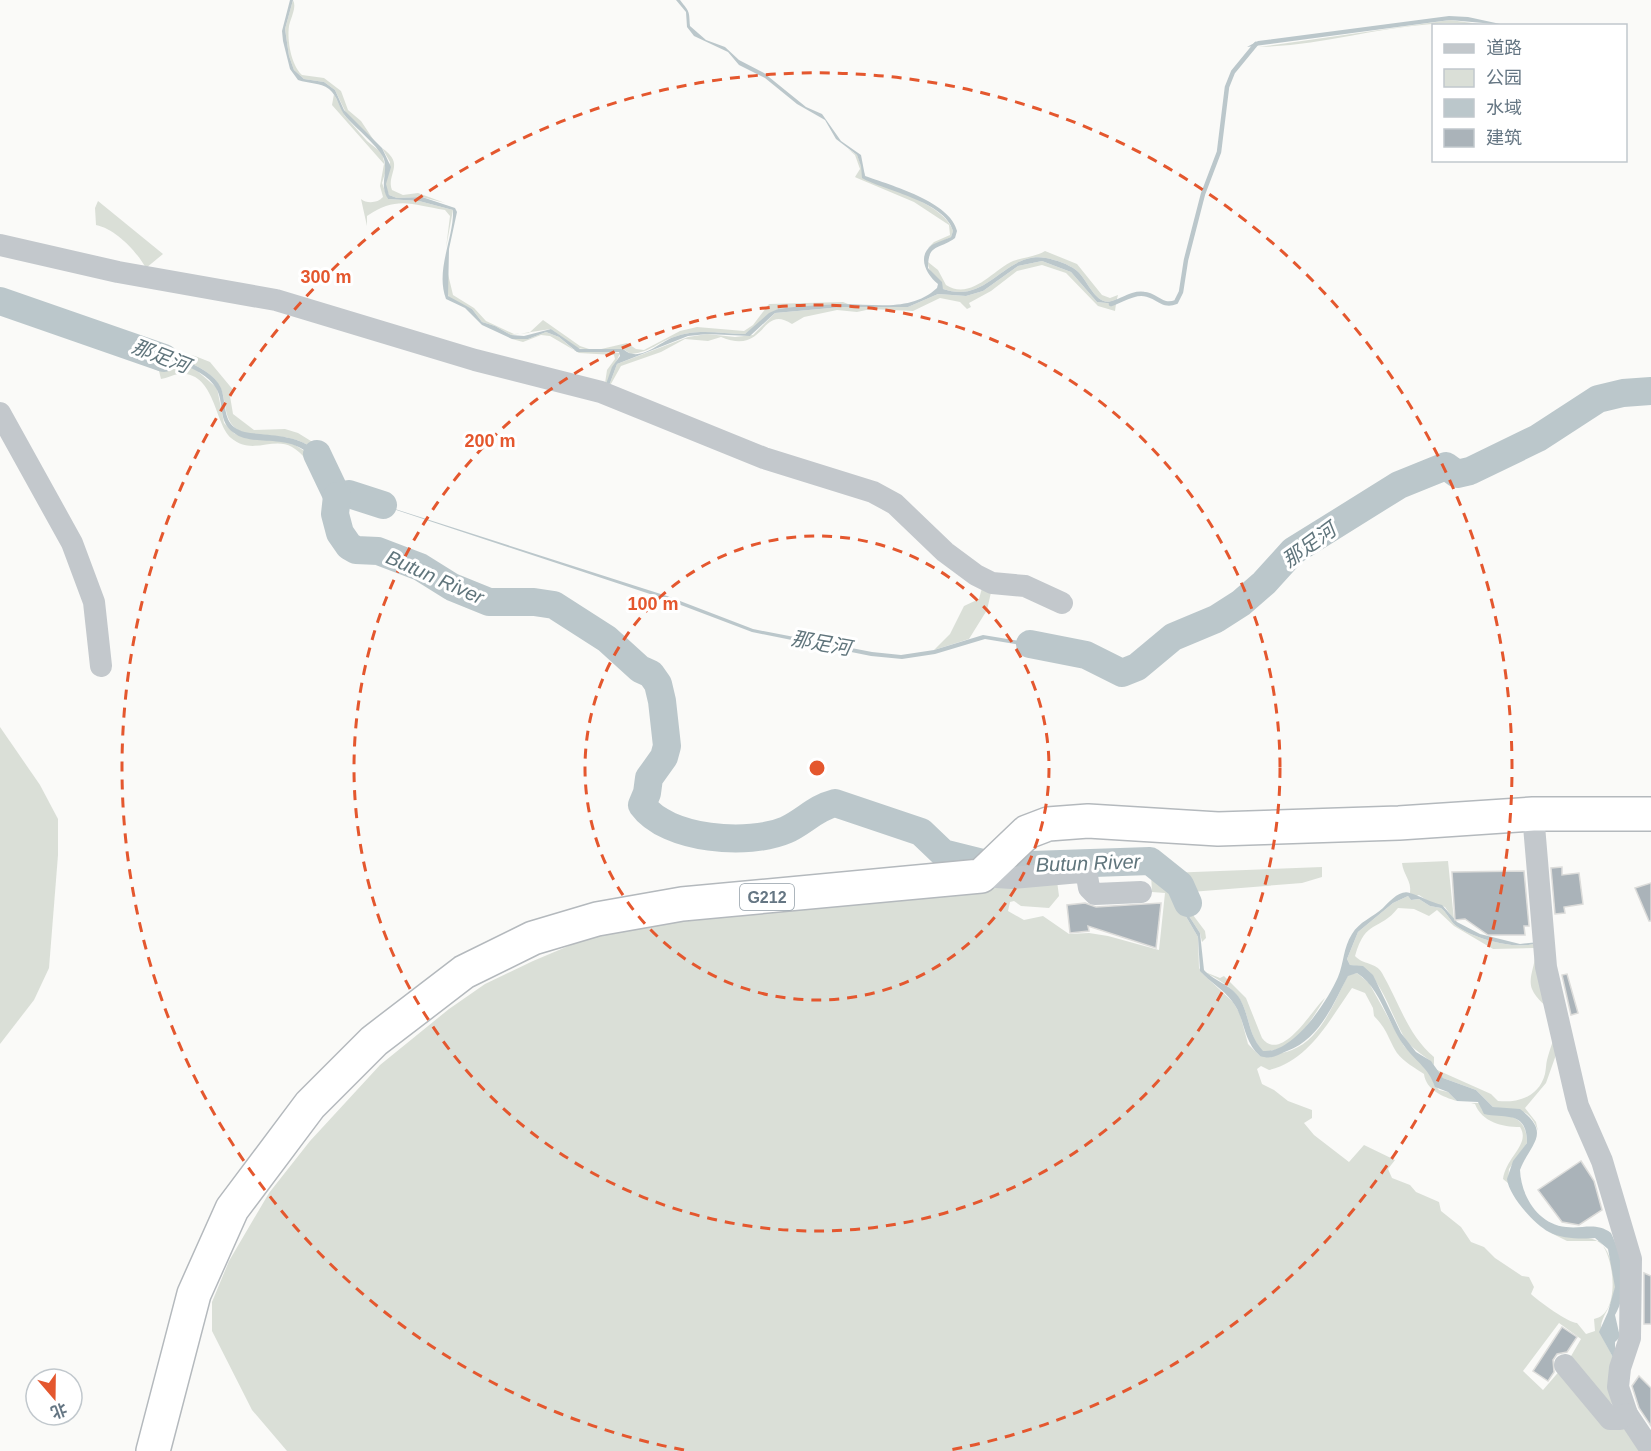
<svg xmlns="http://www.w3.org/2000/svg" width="1651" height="1451" font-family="Arial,'Noto Sans SC',sans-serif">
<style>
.green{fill:#dadfd7}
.water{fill:#bbc7cb}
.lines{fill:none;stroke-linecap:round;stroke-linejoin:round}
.stream{stroke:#bbc7cb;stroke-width:4.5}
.river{stroke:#bbc7cb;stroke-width:28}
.building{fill:#aab3b9;stroke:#dcdcda;stroke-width:1.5}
.highway-casing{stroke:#b4b9bd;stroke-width:36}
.minor{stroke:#c3c8cc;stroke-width:22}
.highway{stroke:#fff;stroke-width:33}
.ring{fill:none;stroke:#e4572e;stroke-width:3;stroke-dasharray:10 8}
.labels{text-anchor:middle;stroke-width:6;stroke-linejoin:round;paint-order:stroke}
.shield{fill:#fff;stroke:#939fa8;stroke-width:1.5}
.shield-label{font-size:16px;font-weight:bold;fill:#657683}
.water-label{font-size:20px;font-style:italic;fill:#60757c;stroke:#fff}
.centre{fill:#e4572e;stroke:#fff;stroke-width:3}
.ring-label{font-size:18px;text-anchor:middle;font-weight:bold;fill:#e4572e;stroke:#fff;stroke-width:6;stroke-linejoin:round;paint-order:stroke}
</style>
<rect width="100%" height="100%" fill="#fafaf8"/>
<g class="green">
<path d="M293,0c4,7 -2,17 -4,26 -2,14 2,39 13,49l22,3 17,13 7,19 13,11 14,21 -29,-29 -11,-23 -11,-8 -20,-3 -10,-9 -5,-14 -4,-27z"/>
<path d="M1450,20l37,5c-19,0 -36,-3 -55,-1 -58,4 -115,22 -173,23z"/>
<path d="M334,94l11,22 22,25 15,12 4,17 -4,13 6,16 31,2 34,9 -7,38 4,-32 -5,-6c-32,-5 -48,-15 -78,6v10l-6,-27c6,5 17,4 22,-2l-3,-11 4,-22 -52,-59z"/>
<path d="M382,148c24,17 4,25 10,42l11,5 15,-2 27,10 -23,-6 -25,1 -8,-3 -4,-10 5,-23z"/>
<path d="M848,149l9,6 10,25c23,7 79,26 86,51l-2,6 -23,11 6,-6 16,-7 -1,-10 -35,-23 -57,-24 -2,-1 5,-8 -5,-14z"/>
<path d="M98,201l65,53 -17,14c-9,-16 -30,-39 -50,-43l-1,-17z"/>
<path d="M1045,251l32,13 25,31 8,3 8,-3 -1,4c-21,12 -28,-19 -41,-29 -8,-6 -20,-10 -30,-12 -42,-7 -57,47 -103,31 -4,-10 -15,-15 -15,-27l10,8 8,15c25,16 47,-15 67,-24 11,-4 22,-4 32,-10z"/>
<path d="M1042,261l29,11 26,30 19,2 -1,7 -17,-5 -32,-33 -24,-8 -25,6 -26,20 -22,12 2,4 -4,2 -7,-7 -20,-4 -27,13 -42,-2 -14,3 -20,-2 -33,7 -12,7c-32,-21 -25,32 -71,13l-13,4 -23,-2 -24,13 -40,14 -14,25 10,-27 71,-27 19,-3 28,3 18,-2 22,-22 67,-6h66l30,-13 28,2 17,-5 35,-25z"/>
<polygon points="448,274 453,295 474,308 486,321 514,334 529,333 543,320 580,346 592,350 577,348 551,329 511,335 495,326 482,322 472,309 449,298 447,292"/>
<path d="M843,302l5,2 -70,5 -33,25c-25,0 -46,-6 -71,3 -16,5 -23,15 -43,17l-8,-5 -26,1 30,-7 9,6 8,1 36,-19 17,-4 47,4 9,-6 16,-21z"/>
<polygon points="546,332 559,337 574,350 620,353 604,390 607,370 615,359 614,355 579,353 550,336 541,335 523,342 512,339 528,339"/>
<path d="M124,334l44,17 27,5 15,6 24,29 -4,5 3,18 21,16 31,-1 13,4 21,13 18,28 7,18c-17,-8 -16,-32 -31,-43 -27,-21 -53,-6 -75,-19 -15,-10 -11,-27 -17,-41 -10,-27 -67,-38 -93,-45z"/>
<path d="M130,348l65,21 22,19 7,35 11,11 57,9 20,13 17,29c-23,-11 -15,-25 -37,-38 -19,-11 -40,9 -61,-9 -17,-15 -16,-68 -53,-64 -5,1 -11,4 -17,5l-2,-8c-13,-6 -22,-8 -29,-23z"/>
<polygon points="833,481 862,491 888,503 963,570 992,588 987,610 969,639 934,650 950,634 964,606 979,599 982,588 910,532 888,506 829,484"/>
<polygon points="0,727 40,785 58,819 58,855 49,968 34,1000 0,1044"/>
<path d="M1448,861l6,59 -9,-13 -14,-4 -12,-8 -5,2 -4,-4c2,-12 -7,-19 -8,-30z"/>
<polygon points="1322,867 1322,877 1302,883 1191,892 1193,915 1205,931 1206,938 1202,942 1200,933 1187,913 1188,893 1179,881 1168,873"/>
<path d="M1151,874h11l18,13 5,9 -1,17 14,24 1,31 4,6 30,28 7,12 8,30 12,12c10,-2 23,-2 32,-6 30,-12 43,-50 56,-75l9,-2 12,10 35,63 26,25 4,13 5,6 9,2 9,9c-14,-4 -31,-11 -33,-27 -9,-6 -20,-12 -27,-21 -9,-15 -10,-24 -23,-37l-1,-8 -8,-15 -13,-5c-22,31 -43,73 -83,82l-8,-4 -4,3 5,15 12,6 14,11 24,9v8l-8,5 10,12 35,27 15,-17 31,15 -7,9 4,9 18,7 6,7 23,10 2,9 20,16 10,15 13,5 11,11 27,18 7,1 5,10 -3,7c7,7 38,29 46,29l9,11 9,-3 -1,-12c27,-4 21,-64 5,-78h-32l-18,-9c29,8 54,-3 62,30 3,10 6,21 3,32 -2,11 -13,23 -13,33 1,15 8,20 13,33 6,17 7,37 10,55l-57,-52 14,-24 -22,-16 -36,48 20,19 19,-22 58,52 28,31h-1361l-35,-41 -40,-79v-29l17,-41 40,-68 41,-52 70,-76 69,-56 36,-25 48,-23 52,-22 45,-15 427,-43 2,15 -10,12 -28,-2 -7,-5 -4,1 -2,9 16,9 19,-4 26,18 20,-1 19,3 51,14 6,-57 -13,-1z"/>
<path d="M1408,896l3,4 8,-1 11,7 11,2c5,4 8,10 12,15 15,15 67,29 86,19l30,141 15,46c-22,-14 -16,-56 -27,-77l-11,31 -21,25 11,14 2,9c-10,-27 -23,-19 -45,-24l-17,-17 -33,-12 -8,-9 56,25 7,7c20,2 41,-4 47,-27 1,-5 1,-10 2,-14 5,-19 11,-25 4,-45 -3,-10 -15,-15 -19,-26 -5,-13 6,-26 2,-41l-41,1 -39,-23 -17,-16 -8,6 -15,-7 -16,-1c-19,24 -32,10 -43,48 8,9 21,6 27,17 17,29 25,61 52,84v8c-8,-9 -20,-14 -28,-25 -15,-22 -26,-74 -56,-75l-3,-6 11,-27 35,-29z"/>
<path d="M1205,972l15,6 4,-2 22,22 16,40c20,26 51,-30 63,-40 -13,21 -32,56 -63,53 -14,-16 -12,-36 -23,-53 -9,-13 -21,-18 -34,-26z"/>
<path d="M1471,1103h9l2,7c23,7 45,2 45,33l-18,26 -1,14 -5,-4c3,-22 28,-35 17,-52 -18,0 -38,-5 -45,-23z"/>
</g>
<g class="water">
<path d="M290,0h3l-8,29 4,27 5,14 10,9 20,3 11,8 9,20 38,38 9,19 -5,17 3,11 8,3 25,-1 33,11 2,4 -8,37 -1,47 24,13 10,13 13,4 16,9 13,1 27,-7 29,20h43c16,15 36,-7 51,-12 25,-9 46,-3 71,-3l24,-21 9,-4c21,-3 44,-4 65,-5 32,0 68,8 94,-16l1,-4c-11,-9 -22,-27 -6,-39 5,-3 13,-5 19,-8l2,-6c-8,-30 -68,-40 -91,-53l-1,-12 -4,-11 -21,-16 -11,-19 -28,-16 -32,-26 -26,-13 -11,-13 -34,-16 -7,-9 -1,-15 -10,-12h4c10,13 9,10 10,26l16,14 19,7 14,13 25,13 42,34 16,7 19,27 20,14 4,21c25,9 86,26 92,55l-2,7c-16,12 -27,5 -27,30l14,14 1,7c46,16 61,-38 103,-31 10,2 22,6 30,12 13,10 20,41 41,29l-1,5 -19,-2 -26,-30 -29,-11 -24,5 -35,25 -17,5 -28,-2 -30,13h-66l-67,6 -25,23 -43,-2 -19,2 -71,28 -10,27 -3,-1 8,-23 8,-11 -1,-4h-42l-18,-15 -13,-5 -18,7h-16l-30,-14 -17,-17 -19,-9c-11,-29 8,-61 7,-89l-34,-9 -31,-2c-9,-14 0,-25 -4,-40 -3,-10 -29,-32 -38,-42 -7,-8 -8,-21 -17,-28 -9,-7 -20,-5 -31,-9l-8,-11 -7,-28 -1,-10z"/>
<polygon points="1449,16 1468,17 1505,25 1450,20 1247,47 1258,41"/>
<path d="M128,344c26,7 82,18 93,44 5,13 2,30 13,39 8,6 17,6 26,7 43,4 60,8 75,54 -11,-6 -18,-29 -31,-38 -22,-15 -53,-4 -70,-17 -17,-12 -9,-30 -18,-45 -14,-24 -60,-31 -86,-40z"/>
<polygon points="345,493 667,596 753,629 872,652 901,655 934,650 983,635 1068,649 1068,653 985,639 935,654 902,659 871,656 752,632 665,599"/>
<path d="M1168,873l11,8 9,12 -1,20 13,20 4,37c11,12 27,14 36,29 10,18 8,36 23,52 30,3 64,-49 75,-74 6,-14 5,-29 14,-43 7,-12 21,-17 31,-26 6,-6 17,-19 27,-15 10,3 20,9 32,12l15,17 23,12 40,10 19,-2c-19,10 -71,-4 -86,-19 -4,-5 -7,-11 -12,-15l-11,-2 -11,-7 -8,1 -3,-4 -15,7 -35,29 -11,27 3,6 13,1 10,9 28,58 15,19 15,9 12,17 33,12 17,17 27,2c32,25 11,33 0,61 1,26 18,54 46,57 18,2 30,-5 45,6 12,24 18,58 4,82l5,22 -5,5v19l-16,-29 9,-20 7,-25 -7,-38 -13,-11c-13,1 -33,1 -46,-6 -15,-8 -40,-36 -42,-53l6,-18 14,-18c0,-33 -21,-24 -43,-29l-6,-12 -21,-1 -9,-9 -13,-5c-7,-20 -17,-23 -30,-40 -17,-22 -24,-59 -48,-74l-9,3c-15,28 -28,63 -61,75 -10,4 -15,9 -27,5 -18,-16 -14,-37 -28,-55 -9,-12 -22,-19 -32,-30l-2,-34 -14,-24 1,-17 -5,-9 -18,-13z"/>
</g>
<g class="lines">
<path class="stream" d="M1111,304c10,-3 22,-12 33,-10 13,1 18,14 32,8l5,-10 5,-32 17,-66 16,-42 8,-65 6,-15 23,-28"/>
<g class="river">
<polyline points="0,301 164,358"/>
<polyline points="317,454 337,496 349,494 383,505"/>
<path d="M337,496l-2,18 5,19 9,13 7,4 22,1 42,16 32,20 37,15h45l20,3 53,34 33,30 11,5 7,10 4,17 5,45 -3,11 -15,21 -2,15 -5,12c25,35 107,41 144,25 18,-8 29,-22 49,-27l86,29 22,21 40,10"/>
<polyline points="1030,644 1086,655 1122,673 1137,667 1173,637 1216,619 1241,603 1264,583 1293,551 1399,485 1446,466 1457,474 1470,471 1538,438 1598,399 1623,393 1651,391"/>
<polyline points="1005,866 1150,861 1180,885 1188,903"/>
</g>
</g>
<g class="building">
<polygon points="1562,867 1562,875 1579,873 1583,904 1564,907 1565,913 1555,914 1551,868"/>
<polygon points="1524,871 1529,926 1524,926 1525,935 1488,935 1465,919 1455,920 1452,872"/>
<polygon points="1651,883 1651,921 1649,921 1635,888"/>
<polygon points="1085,903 1096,907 1161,903 1156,948 1088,926 1089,931 1070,933 1067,905"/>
<polygon points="1567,974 1578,1013 1571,1015 1562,975"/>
<polygon points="1581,1161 1594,1181 1602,1210 1579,1225 1562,1222 1538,1190"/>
<polygon points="1644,1273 1651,1276 1651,1324 1644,1324"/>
<polygon points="1562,1327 1577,1337 1567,1352 1557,1354 1553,1360 1554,1372 1548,1381 1533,1371"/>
<polygon points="1639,1376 1651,1388 1651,1426 1639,1408 1632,1386"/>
</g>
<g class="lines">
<defs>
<polyline id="highway" points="153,1451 194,1294 232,1209 310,1105 374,1041 464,972 533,938 597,919 682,904 981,876 1027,832 1048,824 1088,821 1218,829 1399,823 1533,814 1651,814"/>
</defs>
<use href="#highway" class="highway-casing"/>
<g class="minor">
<polyline points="0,245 118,272 276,300 475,360 601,392 764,458 873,492 895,504 945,552 976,575 992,583 1025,586 1062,603"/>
<polyline points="0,413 72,543 94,602 101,666"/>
<polyline points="1533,814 1546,967 1578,1106 1602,1161 1631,1259 1630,1338 1620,1368 1618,1387 1627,1414 1651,1450"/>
<polyline points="981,876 1012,878 1080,872 1087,876 1089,888 1095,894 1141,892"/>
<polyline points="1565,1365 1610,1419 1620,1419 1627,1414"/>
</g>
<use href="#highway" class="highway"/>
</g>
<g class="ring">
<circle cx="817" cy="768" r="232"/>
<circle cx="817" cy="768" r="463"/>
<path d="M684 1450A695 695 0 1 1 950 1450"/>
</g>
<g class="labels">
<rect class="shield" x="740" y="884" width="54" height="26" rx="4.5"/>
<g class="shield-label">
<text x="767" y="903">G212</text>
</g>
<g class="water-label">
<text transform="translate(161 356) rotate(21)" y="7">那足河</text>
<text transform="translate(1309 545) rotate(-36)" y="7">那足河</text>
<text transform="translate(435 577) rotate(24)" y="7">Butun River</text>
<text transform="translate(821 643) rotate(10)" y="7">那足河</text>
<text transform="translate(1088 863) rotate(-2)" y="7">Butun River</text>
</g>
</g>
<circle cx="817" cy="768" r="9" class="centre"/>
<g class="ring-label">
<text x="326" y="283">300 m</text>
<text x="490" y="447">200 m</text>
<text x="653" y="610">100 m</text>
</g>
<rect x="1432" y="24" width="195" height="138" fill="#ffffff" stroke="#c1c8cd" stroke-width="1.5"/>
<rect x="1444" y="44" width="30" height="9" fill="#c3c8cc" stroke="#c1c8cd" stroke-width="1.5"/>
<text x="1486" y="54" font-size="18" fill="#657683">道路</text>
<rect x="1444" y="69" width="30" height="18" fill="#dadfd7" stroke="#c1c8cd" stroke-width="1.5"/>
<text x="1486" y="84" font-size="18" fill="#657683">公园</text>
<rect x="1444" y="99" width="30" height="18" fill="#bbc7cb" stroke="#c1c8cd" stroke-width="1.5"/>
<text x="1486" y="114" font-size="18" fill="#657683">水域</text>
<rect x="1444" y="129" width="30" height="18" fill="#aab3b9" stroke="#c1c8cd" stroke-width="1.5"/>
<text x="1486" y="144" font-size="18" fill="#657683">建筑</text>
<g transform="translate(54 1397) rotate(160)"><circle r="28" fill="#ffffff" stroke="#c1c8cd" stroke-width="1.5"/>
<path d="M0-4.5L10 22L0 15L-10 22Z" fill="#e4572e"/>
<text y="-9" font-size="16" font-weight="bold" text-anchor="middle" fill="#657683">北</text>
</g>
</svg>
